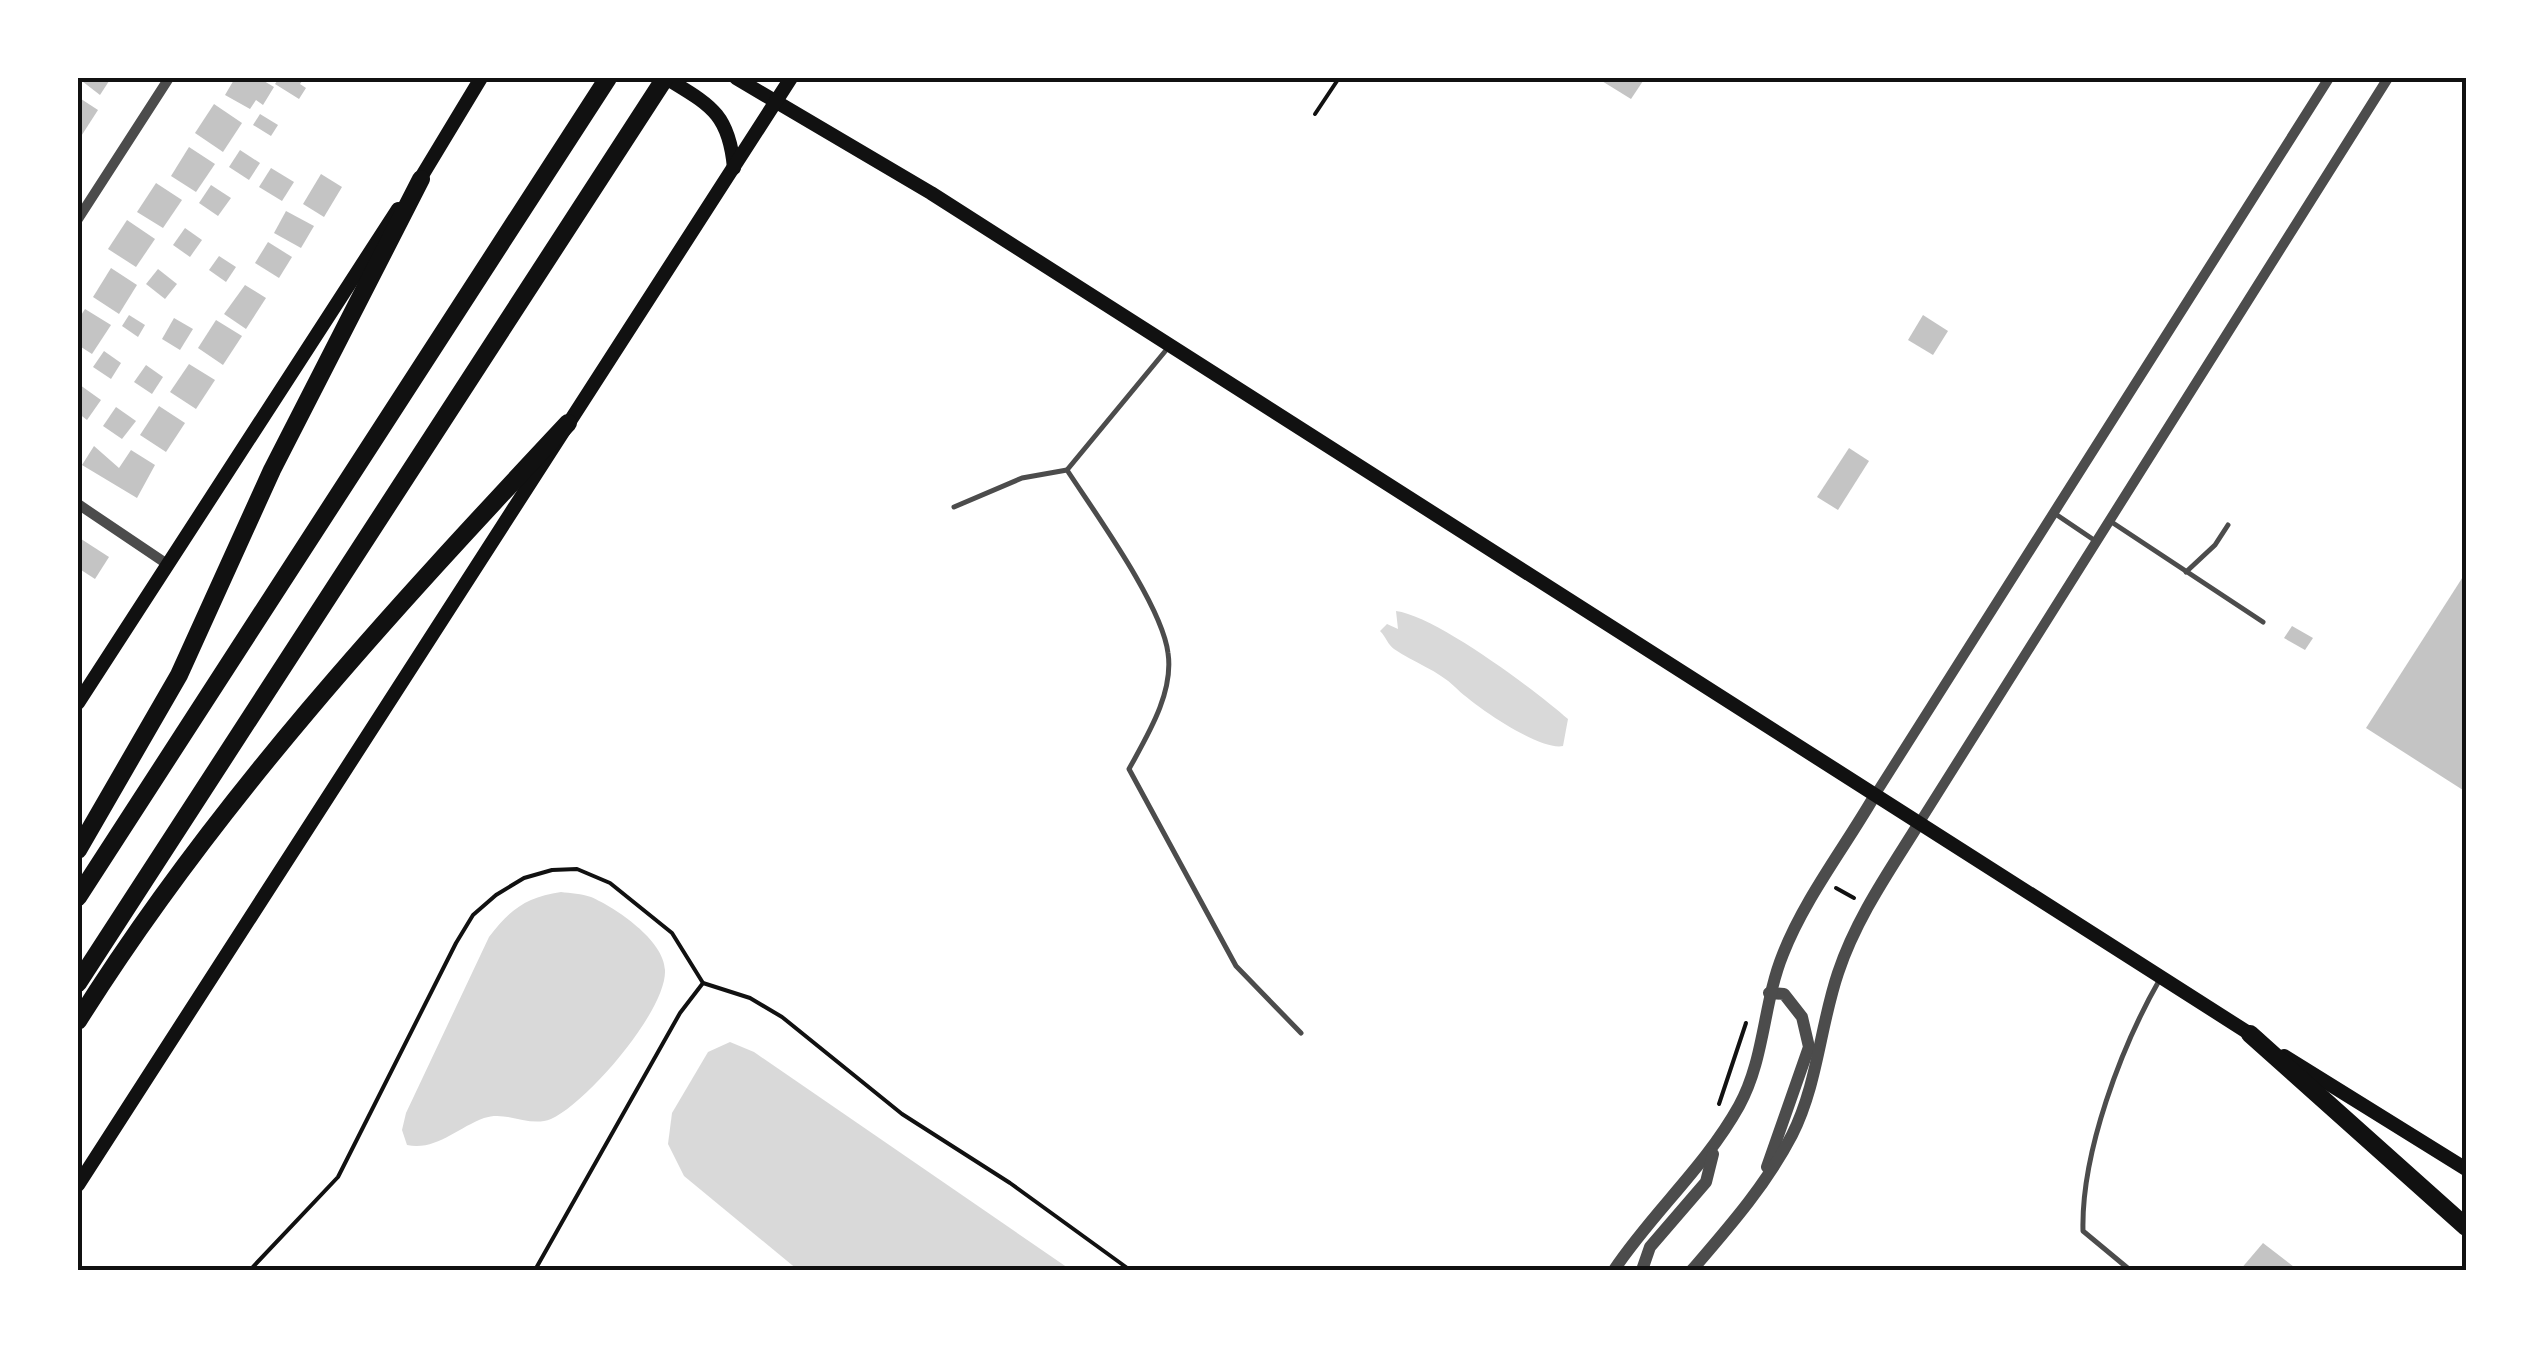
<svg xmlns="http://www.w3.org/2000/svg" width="2544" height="1348" font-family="'Titillium Web',sans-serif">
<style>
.water{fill:#d9d9d9}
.building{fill:#c4c4c4}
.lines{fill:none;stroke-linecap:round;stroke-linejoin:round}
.path{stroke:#111;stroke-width:4}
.service{stroke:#4c4c4c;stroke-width:5}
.minor{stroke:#4c4c4c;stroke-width:10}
.tertiary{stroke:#4c4c4c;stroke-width:12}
.secondary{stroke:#111;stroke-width:14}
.motorway{stroke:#111;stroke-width:18}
.neatline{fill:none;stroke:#111;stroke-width:4}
</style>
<rect width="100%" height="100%" fill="#fff"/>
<g class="water">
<path d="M1396,611c40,5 139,79 172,108l-5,27c-24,5 -90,-41 -108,-59 -16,-16 -42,-25 -61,-38 -6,-4 -8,-12 -14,-18l7,-7 11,5z"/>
<path d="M561,892c9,1 21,2 30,5 25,11 73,43 74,73 2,40 -78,133 -114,149 -22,9 -44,-9 -67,-1 -27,10 -48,33 -77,27l-5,-15 4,-17 83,-176c21,-28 38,-40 72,-45z"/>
<polygon points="730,1042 754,1052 1071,1270 798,1270 684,1176 668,1144 672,1113 708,1052"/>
</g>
<g class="building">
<polygon points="78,78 111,78 100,95"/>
<polygon points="235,78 259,78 274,87 263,105 256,100 250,109 225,95"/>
<polygon points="279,78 304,78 300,84 306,88 299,99 275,84"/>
<polygon points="1597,78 1645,78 1631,99"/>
<polygon points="78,97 98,110 78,141"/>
<polygon points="214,104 242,123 223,152 195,133"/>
<polygon points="260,114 278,125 271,136 253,125"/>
<polygon points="189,147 215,164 196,192 171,176"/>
<polygon points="240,150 260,163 249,180 229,167"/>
<polygon points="271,168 294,182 282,201 259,187"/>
<polygon points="321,174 342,187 324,217 303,204"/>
<polygon points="156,183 182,200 163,228 137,212"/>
<polygon points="211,185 231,198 218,216 199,203"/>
<polygon points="286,211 314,226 301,248 274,233"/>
<polygon points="127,220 155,239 136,267 108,249"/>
<polygon points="185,228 202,240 190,257 173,245"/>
<polygon points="268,242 292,257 279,278 255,263"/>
<polygon points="219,256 236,267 226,282 209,270"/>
<polygon points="111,268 137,285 119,314 93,297"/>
<polygon points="158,269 177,284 165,299 146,284"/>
<polygon points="245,285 266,298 246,329 224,314"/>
<polygon points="85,309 111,325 92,354 78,345 78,320"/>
<polygon points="129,315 145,325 138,337 122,326"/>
<polygon points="1923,315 1948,331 1933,355 1908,340"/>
<polygon points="174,318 193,329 180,350 162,339"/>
<polygon points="216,320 242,336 223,365 198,348"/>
<polygon points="104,351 121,363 111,379 93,367"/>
<polygon points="189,364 215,380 196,409 170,392"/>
<polygon points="146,365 163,377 152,394 134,382"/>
<polygon points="80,385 101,400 87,420 78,413"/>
<polygon points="159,406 185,423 166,452 140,435"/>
<polygon points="116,407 136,421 122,439 103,426"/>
<polygon points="94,446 119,468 131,450 155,465 137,498 82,465"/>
<polygon points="1849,448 1869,461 1838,510 1817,497"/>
<polygon points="78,537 109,557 95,579 78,568"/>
<polygon points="2466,572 2466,792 2366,728"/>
<polygon points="2292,626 2313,638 2305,650 2284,638"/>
<polygon points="2263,1243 2298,1270 2240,1270"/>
</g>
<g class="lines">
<g class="path">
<polyline points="1315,114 1339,78"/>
<polyline points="1836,888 1854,898"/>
<polyline points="1719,1104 1746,1023"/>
<polyline points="250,1270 338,1177 456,943 473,915 496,895 524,878 552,870 577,869 610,883 672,933 703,983 750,998 782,1017 902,1114 1010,1183 1130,1270"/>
<polyline points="535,1270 680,1013 703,983"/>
</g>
<g class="service">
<path d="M1167,349l-100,121c28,43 95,135 101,183 6,40 -21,83 -39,116l107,197 65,67"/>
<polyline points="954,507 1022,478 1067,470"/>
<polyline points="2054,513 2094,540"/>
<polyline points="2110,521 2263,622"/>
<polyline points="2186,572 2215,545 2228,525"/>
<path d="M2130,1270l-47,-39c-2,-78 38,-184 77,-252"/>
</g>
<g class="minor">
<polyline points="78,219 169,78"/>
<polyline points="78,504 167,564"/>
<polyline points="1875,795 2329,78"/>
<polyline points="1918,825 2388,78"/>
</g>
<g class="tertiary">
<polyline points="1767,1167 1809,1047 1802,1017 1784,994 1769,993"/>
<path d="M1614,1270c38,-57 91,-103 125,-164 26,-47 24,-103 44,-152 22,-56 62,-107 92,-159"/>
<polyline points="1642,1270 1650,1247 1706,1182 1713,1154"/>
<path d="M1692,1270c37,-43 74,-85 100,-135 26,-52 28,-109 46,-162 18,-54 50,-100 80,-148"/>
</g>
<g class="secondary">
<path d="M666,78c44,27 63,35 68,90"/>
<polyline points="736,78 931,193 2258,1039"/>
<polyline points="417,184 481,78"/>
<polyline points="78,703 398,209"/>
<polyline points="2284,1056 2466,1169"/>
<polyline points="78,1185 791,78"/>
</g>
<g class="motorway">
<polyline points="78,850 179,675 272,470 421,179"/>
<polyline points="78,897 608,78"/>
<polyline points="78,983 665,78"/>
<path d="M78,1021c138,-220 313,-409 490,-598"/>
<polyline points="2250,1034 2466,1227"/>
</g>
</g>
<rect width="2544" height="1348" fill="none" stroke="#ffffff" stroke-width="160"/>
<rect x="80" y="80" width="2384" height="1188" class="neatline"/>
</svg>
